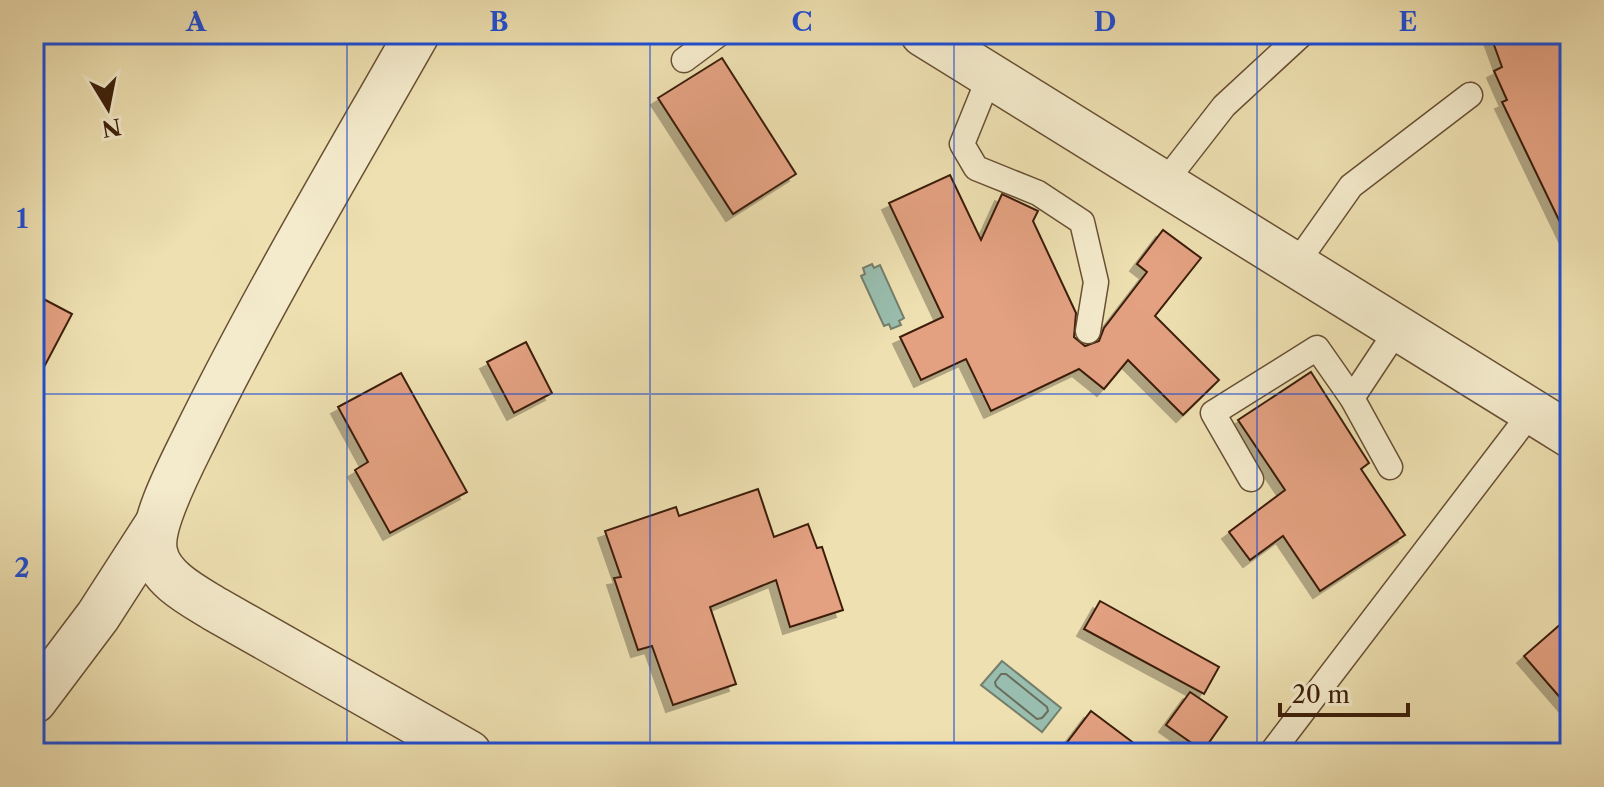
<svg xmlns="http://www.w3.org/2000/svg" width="1604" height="787" font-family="'Libre Caslon Text',serif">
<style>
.water{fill:#99bdae;stroke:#747e6c;stroke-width:2}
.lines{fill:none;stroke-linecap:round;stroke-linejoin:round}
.shore{stroke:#6a6e5c;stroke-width:2}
.building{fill:#e3a181;stroke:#3c1f09;stroke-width:2;filter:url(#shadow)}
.lane-casing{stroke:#684f33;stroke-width:27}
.street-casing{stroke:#684f33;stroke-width:47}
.lane{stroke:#f4ebcc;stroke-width:24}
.street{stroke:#f4ebcc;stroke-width:44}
.grid{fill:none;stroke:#1d4ed8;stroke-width:2;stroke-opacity:0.55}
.neatline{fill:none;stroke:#1d4ed8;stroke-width:3}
.grid-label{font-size:26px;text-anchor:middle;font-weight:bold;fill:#1d4ed8}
</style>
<defs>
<filter id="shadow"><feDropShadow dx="-7" dy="7" stdDeviation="0" flood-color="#0004"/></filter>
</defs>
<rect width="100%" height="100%" fill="#eee0b1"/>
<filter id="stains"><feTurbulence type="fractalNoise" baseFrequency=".0025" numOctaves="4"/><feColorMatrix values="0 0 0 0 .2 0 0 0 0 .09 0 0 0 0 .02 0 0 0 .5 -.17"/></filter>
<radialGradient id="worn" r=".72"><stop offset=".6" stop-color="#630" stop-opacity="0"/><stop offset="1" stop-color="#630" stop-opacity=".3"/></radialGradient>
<g class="water">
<polygon points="872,264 874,268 880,265 904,318 899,321 901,325 891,329 889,324 884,326 861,276 865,274 863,268"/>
<polygon points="1002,661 1061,708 1042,732 981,685"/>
</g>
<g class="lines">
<polygon class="shore" points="1001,674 1006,674 1047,707 1048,711 1042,718 1037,719 996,686 995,682"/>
</g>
<g class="building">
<polygon points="1490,34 1570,34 1570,243 1502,102 1507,100 1494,71 1502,67"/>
<polygon points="722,58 796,174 733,214 658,98"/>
<polygon points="950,175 981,240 1002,194 1038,211 1033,221 1076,313 1074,337 1085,346 1099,341 1104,328 1147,272 1137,264 1163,230 1201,258 1155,316 1219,380 1183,415 1128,360 1104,389 1079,369 991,411 966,359 921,380 900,337 943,317 889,203"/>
<polygon points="34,294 72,314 34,386"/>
<polygon points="526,342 552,393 514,413 487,362"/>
<polygon points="1311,372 1369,463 1361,469 1405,535 1320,591 1283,536 1250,560 1229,532 1285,490 1238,420"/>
<polygon points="401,373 467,492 390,533 355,470 368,462 338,407"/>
<polygon points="758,489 774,537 808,524 817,548 822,547 843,610 790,627 776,580 710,607 736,684 673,705 652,646 638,650 614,578 621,577 605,531 676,507 679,516"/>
<polygon points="1100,601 1219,667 1204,694 1084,629"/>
<polygon points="1570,616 1570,709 1524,656"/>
<polygon points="1190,692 1227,717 1203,751 1166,725"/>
<polygon points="1091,711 1147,753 1059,753"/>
</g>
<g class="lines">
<defs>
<g id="lane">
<polyline points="684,60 719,34"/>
<polyline points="990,75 962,144 976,168 1038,193 1082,222 1096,282 1088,331"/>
<polyline points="1164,183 1224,106 1302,34"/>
<polyline points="1296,264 1351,186 1470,95"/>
<polyline points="1390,467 1352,398 1399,327"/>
<polyline points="1251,479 1213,413 1317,348 1352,398"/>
<polyline points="1271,753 1533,410"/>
</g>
<g id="street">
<path d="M417,34c-75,132 -153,263 -220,399 -13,27 -48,91 -42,119 5,27 39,44 60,57l254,144"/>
<polyline points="923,34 1570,435"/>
<polyline points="34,701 98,616 156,526"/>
</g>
</defs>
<use href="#lane" class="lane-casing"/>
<use href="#street" class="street-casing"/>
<use href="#lane" class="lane"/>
<use href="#street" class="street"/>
</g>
<path class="grid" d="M347,34v719M650,34v719M954,34v719M1257,34v719M34,394h1536"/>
<rect width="1604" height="787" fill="none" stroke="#eee0b1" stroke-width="88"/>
<g transform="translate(108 108) rotate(170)" stroke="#f4ebcc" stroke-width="6" paint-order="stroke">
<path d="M0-6L14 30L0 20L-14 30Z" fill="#3c1f09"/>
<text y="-12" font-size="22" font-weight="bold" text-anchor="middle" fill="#3c1f09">N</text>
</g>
<path d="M1280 703v12h128v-12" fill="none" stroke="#3c1f09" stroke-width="4"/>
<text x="1292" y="703" font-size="24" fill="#3c1f09" stroke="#f4ebcc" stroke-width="6" paint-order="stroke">20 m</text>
<rect x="44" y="44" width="1516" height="699" class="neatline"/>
<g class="grid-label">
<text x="196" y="31">A</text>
<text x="499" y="31">B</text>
<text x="802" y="31">C</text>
<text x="1105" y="31">D</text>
<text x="1408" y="31">E</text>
<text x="22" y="228">1</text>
<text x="22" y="577">2</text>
</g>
<rect width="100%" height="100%" filter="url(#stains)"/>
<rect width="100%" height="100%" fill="url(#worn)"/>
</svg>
